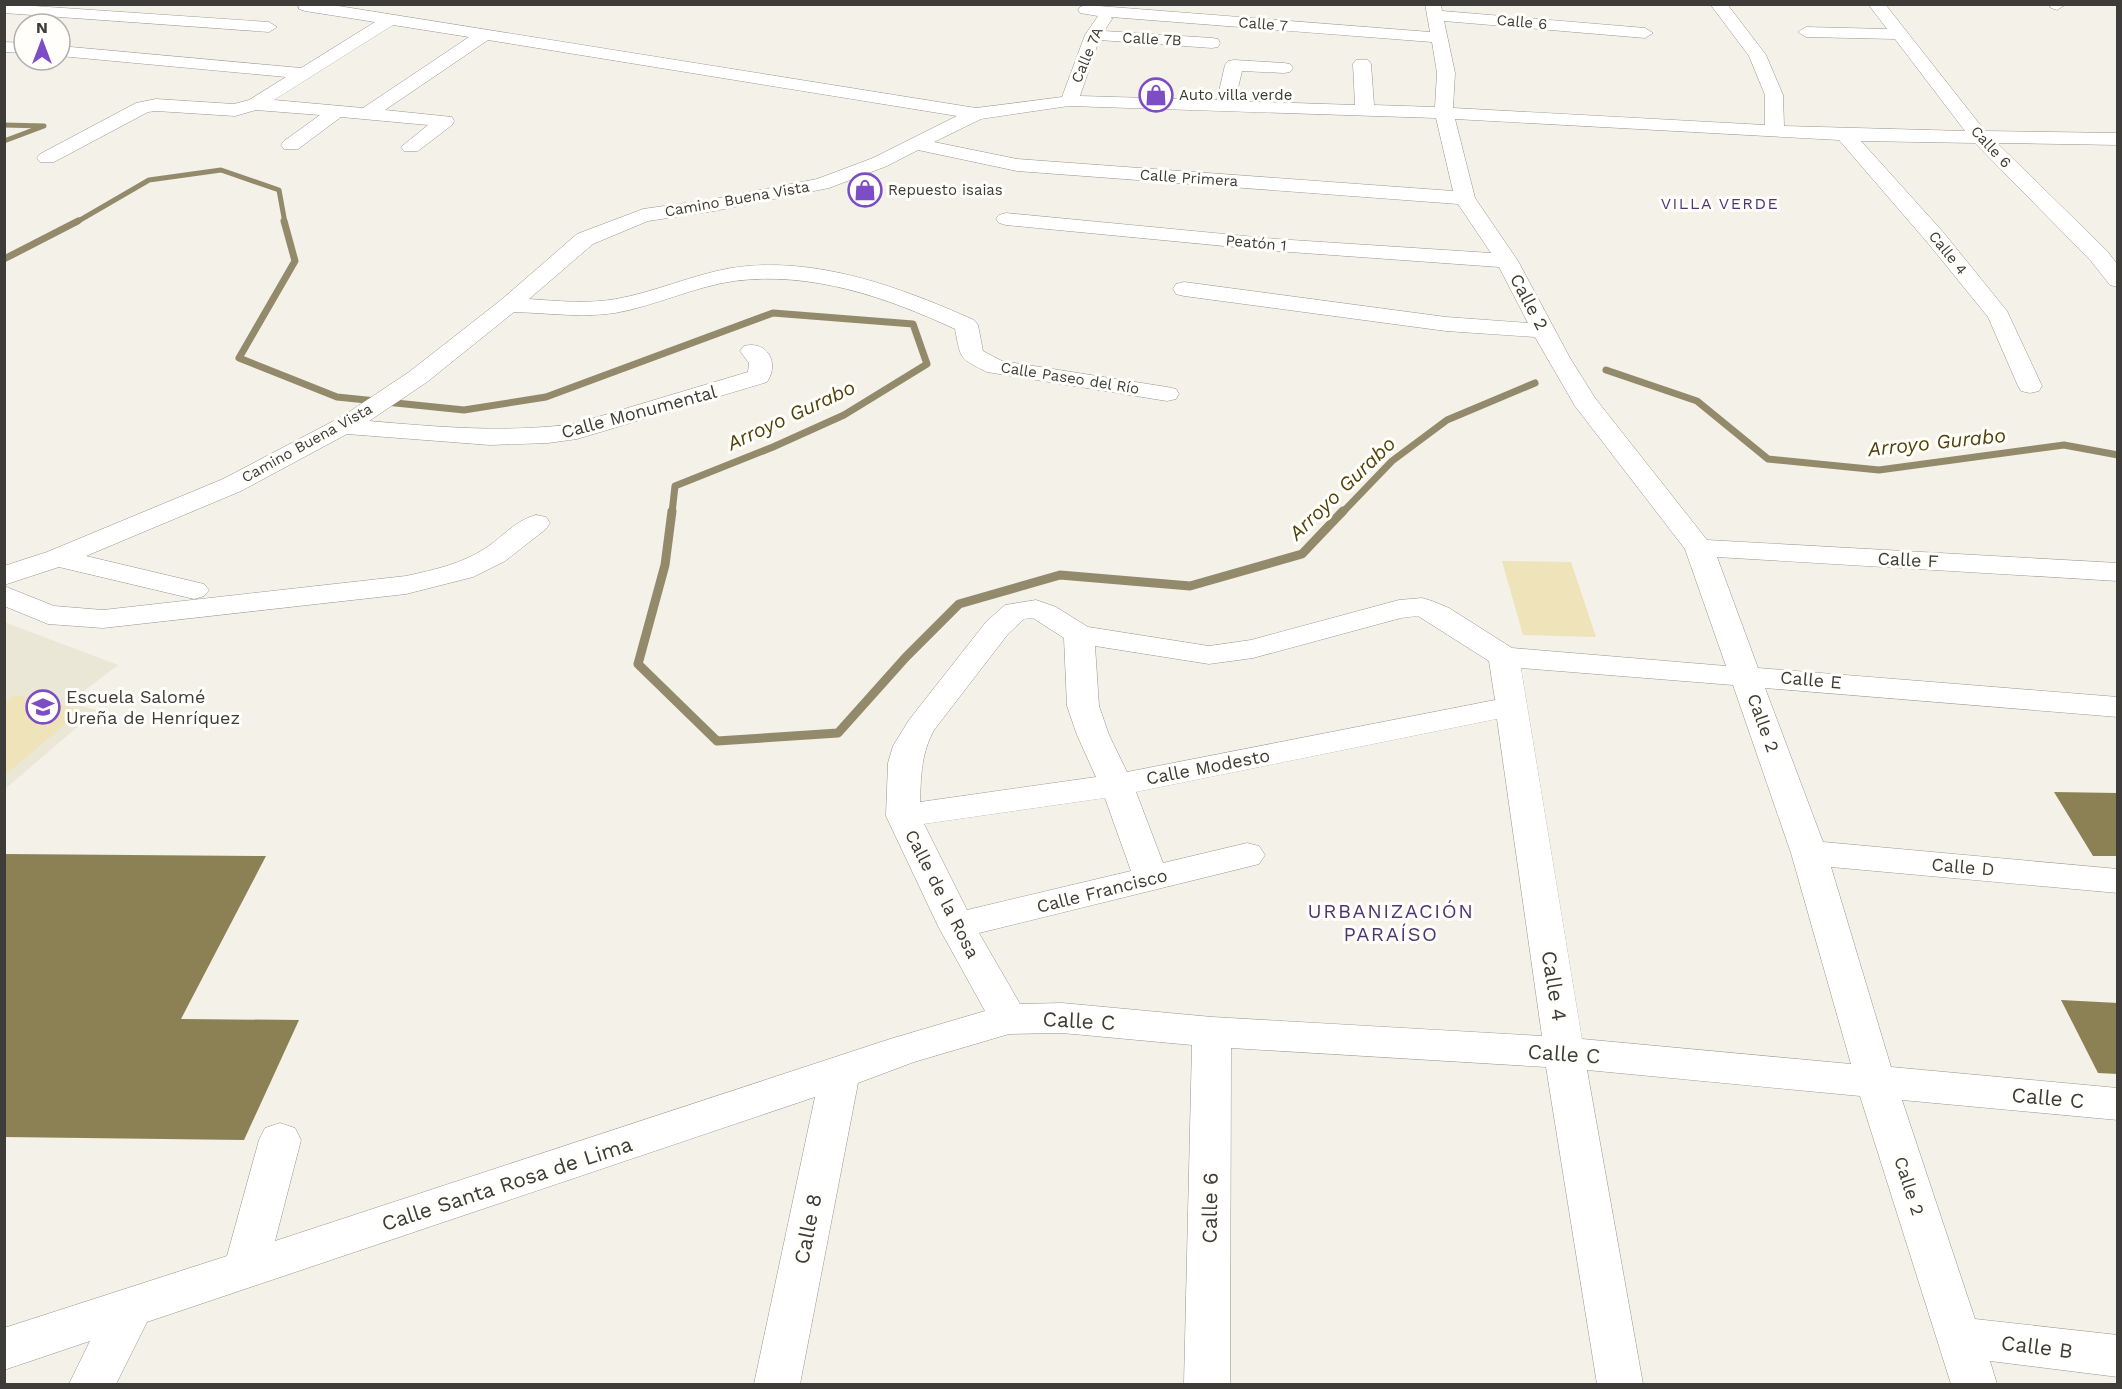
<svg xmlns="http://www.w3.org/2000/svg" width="2122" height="1389" font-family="'Work Sans',sans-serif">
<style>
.built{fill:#eae7d7}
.green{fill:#efe3b9}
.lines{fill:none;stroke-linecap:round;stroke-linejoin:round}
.stream-far2{stroke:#938a6b;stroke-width:5}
.stream-far1{stroke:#938a6b;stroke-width:7}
.stream{stroke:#938a6b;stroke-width:9}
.building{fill:#8c8155}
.minor-casing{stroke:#98968e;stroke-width:1}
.minor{fill:#fff;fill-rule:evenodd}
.labels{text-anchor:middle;stroke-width:6;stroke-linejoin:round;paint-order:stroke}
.far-street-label{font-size:15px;fill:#3d3c39;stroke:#fffefa}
.far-poi-label{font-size:15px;fill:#3d3c39;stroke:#fffefa;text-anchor:start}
.far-neighbourhood-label{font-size:16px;letter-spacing:1.5px;fill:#4d3773;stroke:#fffefa}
.street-label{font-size:18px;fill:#3d3c39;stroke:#fffefa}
.poi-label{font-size:18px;fill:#3d3c39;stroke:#fffefa;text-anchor:start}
.water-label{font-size:20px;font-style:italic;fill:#504209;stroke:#fffefa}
.neighbourhood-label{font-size:20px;letter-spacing:1.5px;fill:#4d3773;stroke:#fffefa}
.near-street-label{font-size:21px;fill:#3d3c39;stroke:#fffefa}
</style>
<rect width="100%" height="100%" fill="#f3f1e8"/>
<polygon class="built" points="4,622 118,665 68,703 97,710 5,789"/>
<g class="green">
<polygon points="1502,561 1571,562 1596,637 1523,635"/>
<polygon points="15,695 82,710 5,775 5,703"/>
</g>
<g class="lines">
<g class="stream-far2">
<polyline points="4,125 44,126 4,141"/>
<polyline points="75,223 149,180 221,170 279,190 285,223"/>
</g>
<g class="stream-far1">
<polyline points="284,221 295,261 239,358 337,397 464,410 546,397 773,313 913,324 927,364 844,415 773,447 675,486 672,513"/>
<polyline points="4,259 78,221"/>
<polyline points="1606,370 1697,401 1768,459 1879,470 2064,445 2118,455"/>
<polyline points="1342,513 1392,461 1447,420 1535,383"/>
</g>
<polyline class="stream" points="672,511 665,565 638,664 717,741 838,733 906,657 959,604 1060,575 1190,586 1302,554 1343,511"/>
</g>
<g class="building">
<polygon points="2054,792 2118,793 2118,856 2093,856"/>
<polygon points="4,854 266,856 181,1019 299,1020 244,1140 4,1137"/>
<polygon points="2061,1000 2118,1003 2118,1074 2098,1073"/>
</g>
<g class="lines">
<defs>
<g id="minor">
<polygon points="4,4 269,22 277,27 269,32 4,13"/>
<path d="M298,4h28l650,104 86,-11 23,-62 13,-19 -18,-3 -2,-3 2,-3 6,-2 344,27 -5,-28h16l1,7 203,17 8,5 -8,5 -201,-17 11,52 -2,35 312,17v-30l-16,-39 -39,-52h17l39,51 17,40 1,31 181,5 -70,-92 -89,-2 -8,-5 8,-5 81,2 -19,-25h17l100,127 133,2v12l-121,-2 110,108 11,14v22l-8,-2 -19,-24 -116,-118 -114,-2 82,91 64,79 35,75 -3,5 -9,2 -9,-2 -3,-5 -30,-69 -61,-75 -88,-102 -384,-21 20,79 43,63 52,97 25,40 112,142 411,23v18l-401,-24 41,111 360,29v20l-353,-29 58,154 295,27v24l-287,-26 60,200 227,21v32l-216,-20 73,219 143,16v42l-128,-16 7,23h-46l-91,-288 -273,-26 56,314h-46l-51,-317 -315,-19 -1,336h-46l8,-339 -130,-12 -53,1 -95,28 -56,21 -58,301h-46l61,-287 -668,225 -31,62h-47l21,-43 -86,29v-42l223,-72 32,-116 6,-12 15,-5 15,5 6,12 -26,101 615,-202 95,-28 -47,-85 -52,-110 2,-53 5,-17 16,-26 77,-98 19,-17 31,-5 20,7 32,20 121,19 42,-6 148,-40 23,-2 10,3 17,7 63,40 214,18 -41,-117 -110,-143 -40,-69 -89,-6 -262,-35 -8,-2 -3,-5 3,-5 8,-2 262,35 82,6 -29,-56 -223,-16 -270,-26 -7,-2 -3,-4 3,-4 7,-2 270,26 215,14 -33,-49 -441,-33 -99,-21 -31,16 -58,22 -115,23 -66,10 -55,23 -64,55c29,2 59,5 87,0 39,-7 76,-24 115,-31 83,-13 169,19 243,52l4,5 5,26 19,10 165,26 9,2 3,5 -3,5 -9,2 -180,-29c-28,-14 -26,-12 -32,-43 -69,-32 -144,-58 -221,-48 -41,6 -79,25 -119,32 -33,5 -68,0 -101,-1l-87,70 -58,39c69,6 136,12 205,3l174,-52 1,-9 -9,-12 4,-5c23,-6 36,17 23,36l-190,57 -29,4 -58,2 -143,-11 -106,57 -155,65 118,28 5,6 -5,6 -10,3 -135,-32 -55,18v-19l43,-14 176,-73 120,-63 66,-44 92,-72 76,-66 66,-25 71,-10 103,-20 56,-21 84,-42 -469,-76 -103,70 67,7 2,4 -2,4 -34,26h-14l-3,-4 27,-22 -87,-8 -43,32h-14l-3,-4 3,-4 36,-26 -64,-5 -21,6 -79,-5 -8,1 -94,50h-14l-3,-4 3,-4 96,-51 20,-4 78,5 15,-4 37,-23 -226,-21v-10l241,22 74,-46 -70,-11 -6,-2zM1111,17l321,25 5,31 -2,34 -61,-2 -3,-41 -3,-4h-12l-3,4 2,41 -120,-4 7,-30 42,2 6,-1 3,-4 -3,-4 -6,-1 -50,-3 -6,1 -3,4 -8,35 -137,-4 19,-56 113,8 6,-1 2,-4 -2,-4 -6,-1 -108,-7 8,-12zM393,25l76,12 -106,71 -89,-8zM1069,106l367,12 17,73 -436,-32 -83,-17 47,-23zM1418,616l71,45 6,39 -368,72 -18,-37 -10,-29 -4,-60 114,18 44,-6 148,-40zM1033,618l31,20 3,68 10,29 19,42 -176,25c1,-26 1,-48 14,-72l74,-96 16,-15zM1521,668l212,17 58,168 60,211 -269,-25zM1497,719l45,317 -330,-19 -150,-14 -42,1 -41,-71 268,-66 12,-3 6,-9 -6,-9 -12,-3 -84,20 -27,-71zM1105,798l26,73 -164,39 -43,-86z"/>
<polygon points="2049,4 2065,4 2065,5 2057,10 2051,8"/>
<polygon points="4,42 24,43 24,53 4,52"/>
<path d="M536,515l10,2 4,6 -4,6 -41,32 -32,16 -67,17 -303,34 -55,-4 -44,-18v-20l50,20 49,4 303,-34c28,-6 55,-12 80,-28 16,-11 30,-28 50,-33z"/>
</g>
</defs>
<use href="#minor" class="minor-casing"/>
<use href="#minor" class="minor"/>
</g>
<defs>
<symbol id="shop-ring" viewBox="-11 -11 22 22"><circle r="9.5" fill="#fffefa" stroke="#7c4dc5" stroke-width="1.5"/><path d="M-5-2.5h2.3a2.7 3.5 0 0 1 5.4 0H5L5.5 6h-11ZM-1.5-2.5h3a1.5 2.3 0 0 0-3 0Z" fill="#7c4dc5"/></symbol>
<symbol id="school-ring" viewBox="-11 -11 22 22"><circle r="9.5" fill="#fffefa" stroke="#7c4dc5" stroke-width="1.5"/><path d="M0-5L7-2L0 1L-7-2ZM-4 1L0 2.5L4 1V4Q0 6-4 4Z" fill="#7c4dc5"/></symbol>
</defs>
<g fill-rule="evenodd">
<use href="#shop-ring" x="1137" y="76" width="38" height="38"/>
<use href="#shop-ring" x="846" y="171" width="38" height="38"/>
<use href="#school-ring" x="24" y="688" width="38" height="38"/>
</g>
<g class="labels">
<g class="far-street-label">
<text transform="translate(1522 22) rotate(5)" y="5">Calle 6</text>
<text transform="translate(1263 24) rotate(4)" y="5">Calle 7</text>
<text transform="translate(1152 39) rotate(3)" y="5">Calle 7B</text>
<text transform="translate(1087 55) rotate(-67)" y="5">Calle 7A</text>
<text transform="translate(1991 147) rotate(47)" y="5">Calle 6</text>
<text transform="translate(1189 178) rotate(4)" y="5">Calle Primera</text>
<text transform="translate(737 199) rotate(-10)" y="5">Camino Buena Vista</text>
<text transform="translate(1256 243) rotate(5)" y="5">Peatón 1</text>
<text transform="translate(1948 253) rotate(51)" y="5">Calle 4</text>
<text transform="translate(1070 378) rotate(9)" y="5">Calle Paseo del Río</text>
<text transform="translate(307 443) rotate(-29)" y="5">Camino Buena Vista</text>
</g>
<g class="far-poi-label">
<text x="1179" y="100">Auto villa verde</text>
<text x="888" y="195">Repuesto isaias</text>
</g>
<g class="far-neighbourhood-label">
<text x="1720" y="209">VILLA VERDE</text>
</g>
<g class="street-label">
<text transform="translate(1529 302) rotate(62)" y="6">Calle 2</text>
<text transform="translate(639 412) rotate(-15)" y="6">Calle Monumental</text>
<text transform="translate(1908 560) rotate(3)" y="6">Calle F</text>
<text transform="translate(1811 680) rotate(5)" y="6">Calle E</text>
<text transform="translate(1763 723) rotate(70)" y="6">Calle 2</text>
<text transform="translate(1208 767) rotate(-11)" y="6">Calle Modesto</text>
<text transform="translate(1963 867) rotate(5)" y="6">Calle D</text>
<text transform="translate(1102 891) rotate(-14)" y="6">Calle Francisco</text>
<text transform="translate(942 894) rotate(63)" y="6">Calle de la Rosa</text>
<text transform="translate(1909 1186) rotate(72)" y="6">Calle 2</text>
</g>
<g class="poi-label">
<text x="66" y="703">Escuela Salomé<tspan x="66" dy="21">Ureña de Henríquez</tspan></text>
</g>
<g class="water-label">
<text transform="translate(791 415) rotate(-25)" y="7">Arroyo Gurabo</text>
<text transform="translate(1937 442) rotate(-6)" y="7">Arroyo Gurabo</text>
<text transform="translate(1342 488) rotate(-44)" y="7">Arroyo Gurabo</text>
</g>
<g class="neighbourhood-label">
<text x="1391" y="918">URBANIZACIÓN<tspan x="1391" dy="23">PARAÍSO</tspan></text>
</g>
<g class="near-street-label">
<text transform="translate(1554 986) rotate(81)" y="7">Calle 4</text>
<text transform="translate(1079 1021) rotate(3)" y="7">Calle C</text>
<text transform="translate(1564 1054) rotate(4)" y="7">Calle C</text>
<text transform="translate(2048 1098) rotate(5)" y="7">Calle C</text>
<text transform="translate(507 1184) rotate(-18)" y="7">Calle Santa Rosa de Lima</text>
<text transform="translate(1210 1208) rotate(-89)" y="7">Calle 6</text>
<text transform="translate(808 1229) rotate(-79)" y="7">Calle 8</text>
<text transform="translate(2037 1347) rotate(7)" y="7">Calle B</text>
</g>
</g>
<rect width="2122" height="1389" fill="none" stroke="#3d3c39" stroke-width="12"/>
<g transform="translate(42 42)"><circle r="28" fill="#fffefa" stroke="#b1b0ad" stroke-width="1.5"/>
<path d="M0-4.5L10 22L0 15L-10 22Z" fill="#7c4dc5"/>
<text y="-9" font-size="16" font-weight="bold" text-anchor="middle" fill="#3d3c39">N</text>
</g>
</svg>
